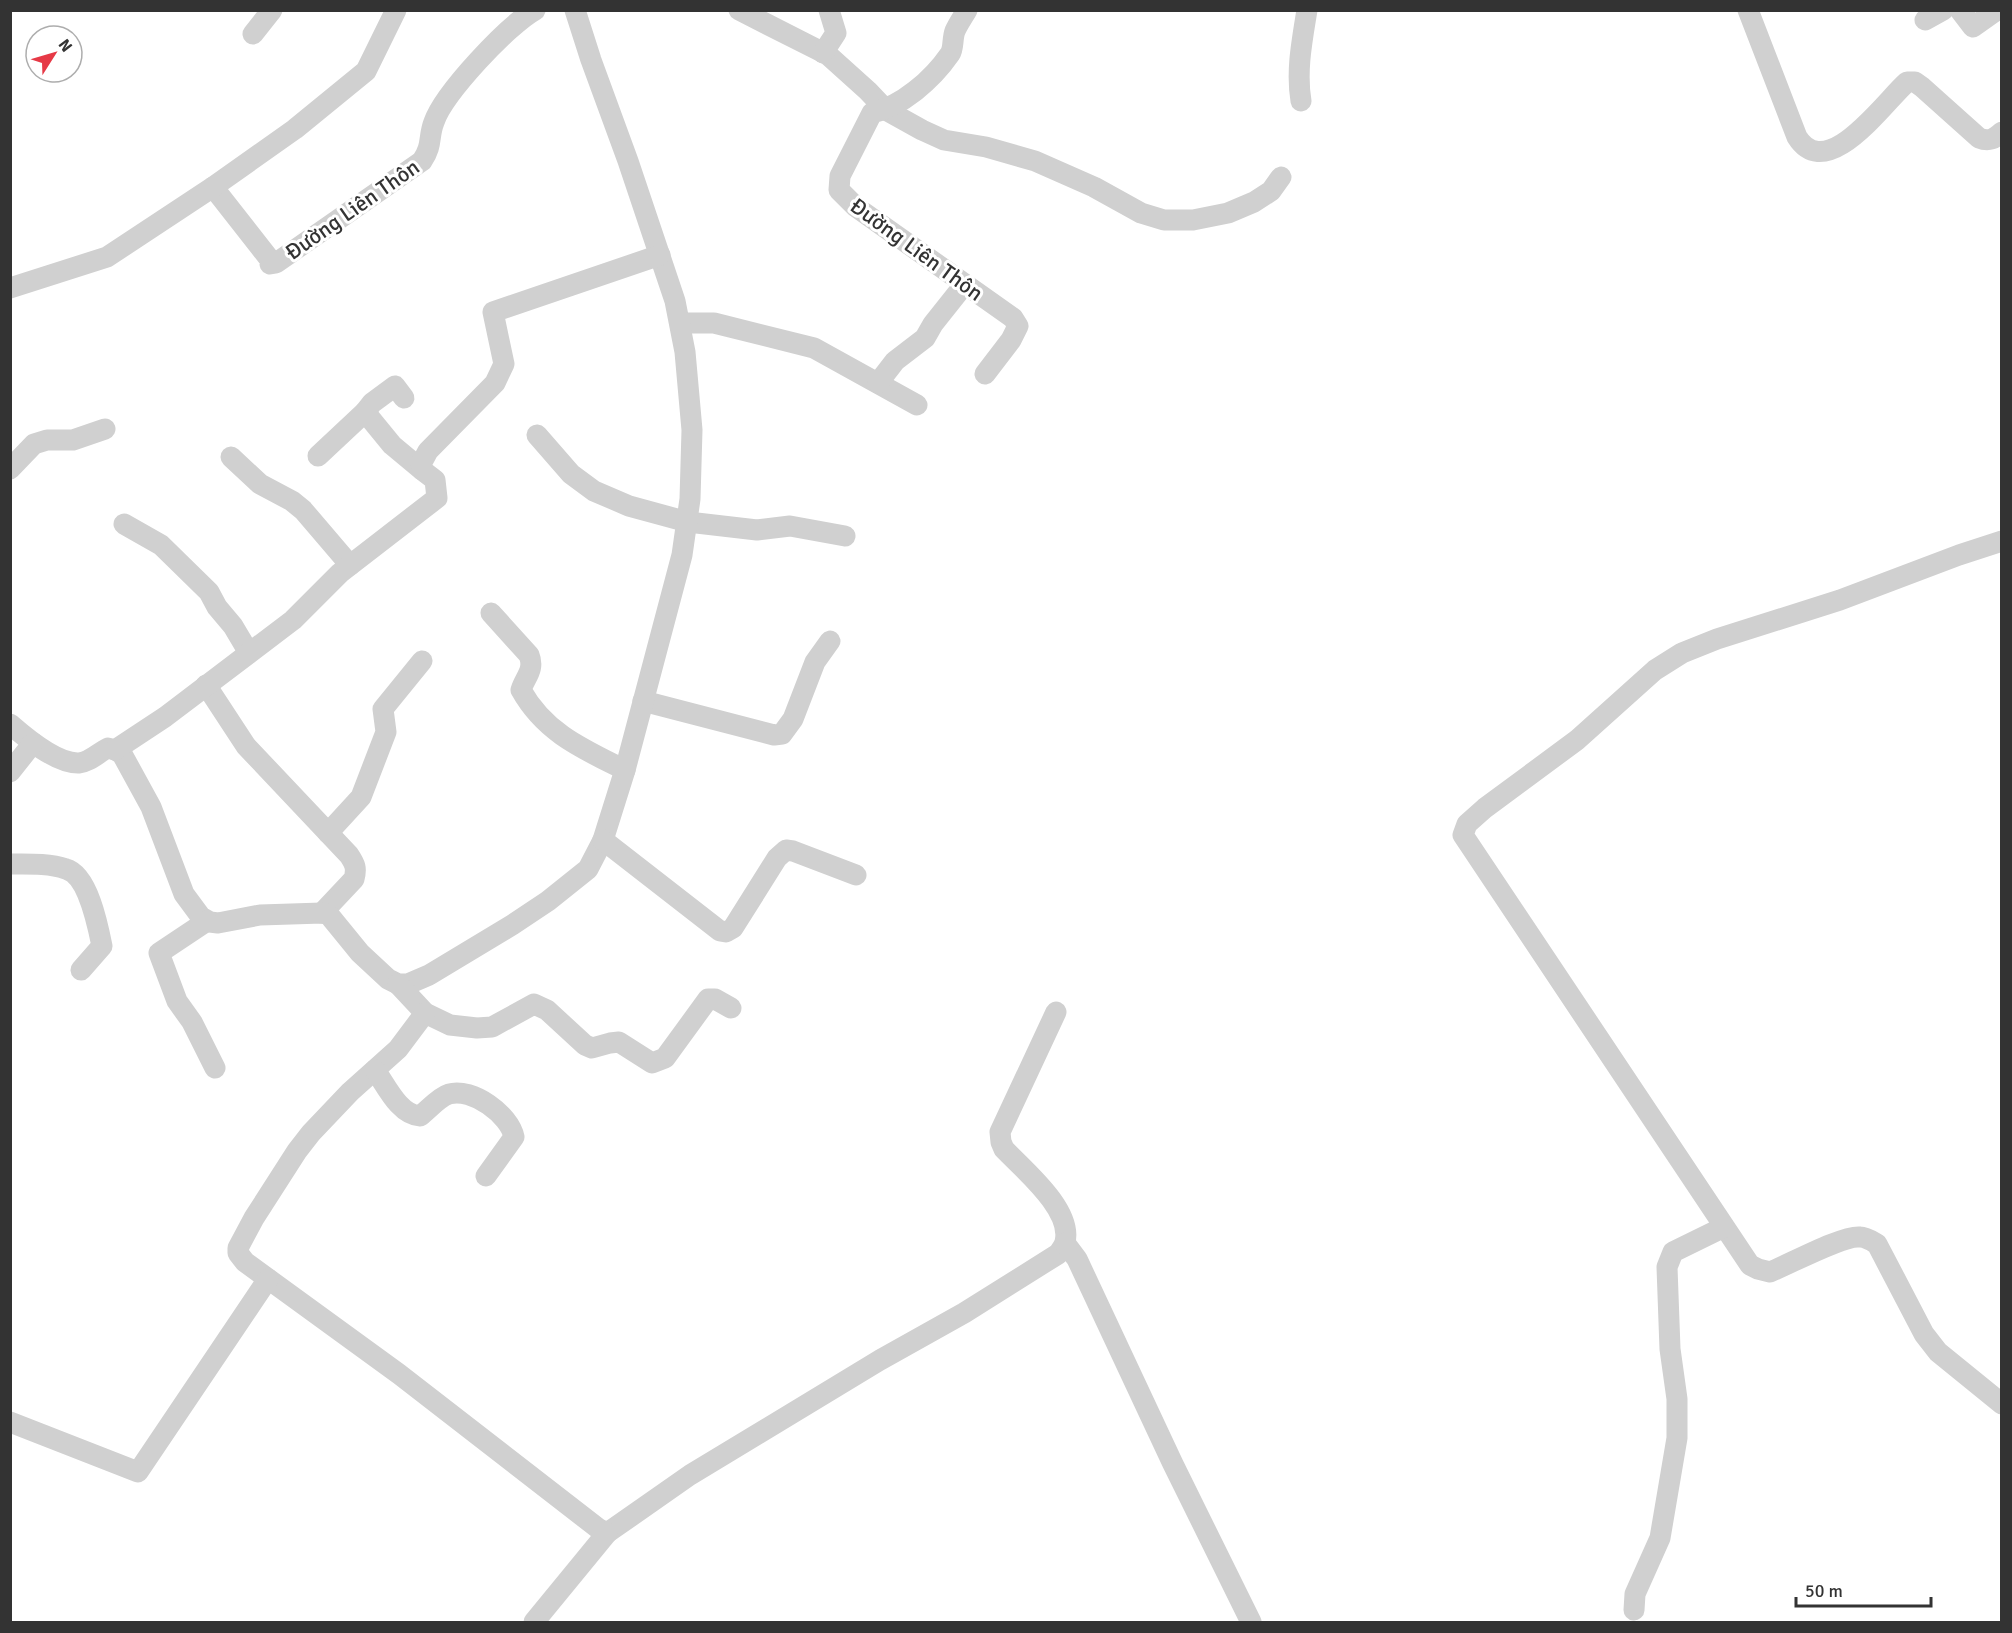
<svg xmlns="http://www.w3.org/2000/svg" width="2012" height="1633" font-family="Signika,sans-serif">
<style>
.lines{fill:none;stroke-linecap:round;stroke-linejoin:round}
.minor{stroke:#d0d0d0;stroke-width:21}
.labels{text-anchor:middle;stroke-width:6;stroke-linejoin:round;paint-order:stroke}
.street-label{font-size:22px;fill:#333;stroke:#fff}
</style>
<rect width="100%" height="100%" fill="#fff"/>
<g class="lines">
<g class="minor">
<polyline points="739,10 828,55 868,91 886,110 922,130 944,140 986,147 1035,161 1094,187 1141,213 1164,220 1193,220 1228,213 1254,202 1271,191 1281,177"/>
<path d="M967,10c-4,7 -9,14 -12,21 -3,8 -1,17 -5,23 -18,26 -48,52 -78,59l-32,63 -1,14 17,17 157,111 5,8 -7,14 -26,34"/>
<path d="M1748,10l49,127c30,48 88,-36 110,-55h8l7,5 57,51c10,4 15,1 23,-6"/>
<polyline points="1960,10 1973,27 1997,10"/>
<polyline points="1925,20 1943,10"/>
<polyline points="253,34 272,10"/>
<polyline points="823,53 836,33 829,10"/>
<path d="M1301,101c-5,-30 1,-60 6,-91"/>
<path d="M213,187l58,74 -1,3 6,-1 146,-102c11,-16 6,-24 12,-39 10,-29 74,-97 101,-112"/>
<polyline points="10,288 107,257 213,187 295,129 366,71 396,10"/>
<polyline points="680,323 714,323 814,348 917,405"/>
<polyline points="878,383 895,361 925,338 933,324 964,285"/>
<polyline points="365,412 372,403 395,386 404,398"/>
<polyline points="537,435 571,474 594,491 629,506 688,522 757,530 790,526 845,536"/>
<polyline points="318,456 365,412 392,445 422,470"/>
<polyline points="231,457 260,484 292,501 303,510 350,565"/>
<polyline points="10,469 34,444 47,440 73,440 105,429"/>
<polyline points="124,524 161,545 209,592 217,607 233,626 249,653"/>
<path d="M2002,541l-43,14 -119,45 -123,39 -35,14 -27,17 -78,70 -92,68 -18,16 -4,11 287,430 8,4 12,3c20,-8 73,-37 90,-35 6,0 12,4 17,7l47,90 14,18 64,52"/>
<path d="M491,613l38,42c6,15 -4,22 -8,35 24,43 62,59 104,80"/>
<path d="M206,685l40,61 103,109c6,9 8,13 5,24l-32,34"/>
<polyline points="643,701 774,735 782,734 793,719 815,662 830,641"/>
<path d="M10,724c16,14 47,40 69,39 11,-1 20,-11 29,-15l7,2 7,4 29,53 33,87 17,23 9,5 8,1 42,-8 62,-2 7,2 31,38 28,26 10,5h10l21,-9 83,-50 36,-24 40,-32 15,-29 22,-70 57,-215 8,-56 2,-69 -7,-78 -10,-51 -47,-140 -37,-101 -16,-50"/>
<polyline points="115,750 165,717 293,620 340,573 437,498 435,480 422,470 421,464 428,451 495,383 504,364 493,312 660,255"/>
<polyline points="10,772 33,743"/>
<polyline points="328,833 361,797 386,732 383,709 422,661"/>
<polyline points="603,840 720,931 726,932 733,928 777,858 786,850 793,851 856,875"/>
<path d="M10,864c18,0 39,-1 56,5 22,6 32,57 36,77l-21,24"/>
<polyline points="207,921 159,953 177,1001 192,1022 215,1068"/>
<polyline points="398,984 425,1013 450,1025 477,1028 492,1027 534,1004 547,1010 585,1045 592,1048 610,1043 619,1042 652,1063 665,1058 708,999 715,999 731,1008"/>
<path d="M425,1013l-27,36 -48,43 -39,41 -14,18 -43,67 -16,30v5l7,9 154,112 200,155 8,4 83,-58 190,-115 84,-47 94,-59c3,-4 6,-8 7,-12 8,-32 -41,-72 -61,-93l-3,-7 -1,-10 56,-120"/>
<path d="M375,1070c11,15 24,45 45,46 8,-6 19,-19 29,-22 23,-7 61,21 65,43l-28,39"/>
<polyline points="1065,1243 1077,1259 1173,1464 1251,1622"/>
<polyline points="10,1422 138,1472 268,1279"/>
<polyline points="1634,1610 1635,1594 1660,1538 1677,1438 1677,1399 1670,1349 1667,1267 1673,1252 1724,1227"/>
<polyline points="534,1622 607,1533"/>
</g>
</g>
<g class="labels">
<g class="street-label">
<text transform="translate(352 209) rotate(-35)" y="8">Đường Liên Thôn</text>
<text transform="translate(917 249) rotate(36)" y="8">Đường Liên Thôn</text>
</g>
</g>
<rect width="2012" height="1633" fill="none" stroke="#333333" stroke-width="24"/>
<g transform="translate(54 54) rotate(53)"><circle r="28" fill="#ffffff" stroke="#adadad" stroke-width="1.5"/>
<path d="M0-4.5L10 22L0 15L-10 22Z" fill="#e63946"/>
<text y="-9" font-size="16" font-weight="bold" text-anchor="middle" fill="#333333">N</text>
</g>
<path d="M1796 1597v9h135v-9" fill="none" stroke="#333333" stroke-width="3"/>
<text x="1805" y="1597" font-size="18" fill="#333333" stroke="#ffffff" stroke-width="4.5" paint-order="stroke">50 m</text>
</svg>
